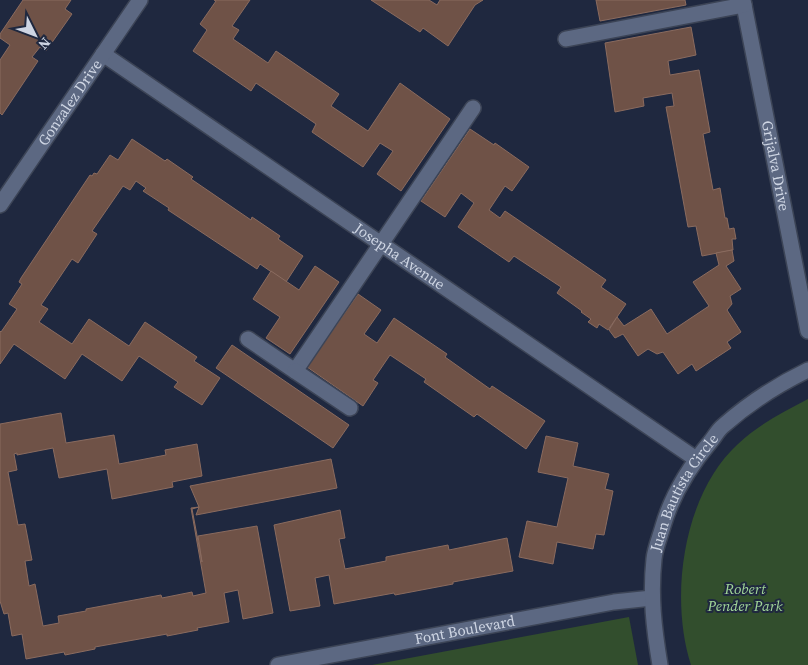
<svg xmlns="http://www.w3.org/2000/svg" width="808" height="665" font-family="'Source Serif 4',serif">
<style>
.green{fill:#324e2d}
.building{fill:#6f5247;stroke:#8a6b5f}
.lines{fill:none;stroke-linecap:round;stroke-linejoin:round}
.minor-casing{stroke:#3c4456;stroke-width:18}
.minor{stroke:#5c6882;stroke-width:15}
.labels{text-anchor:middle;stroke-width:4;stroke-linejoin:round;paint-order:stroke}
.street-label{font-size:15px;fill:#ced5e3;stroke:#1f283f}
.park-label{font-size:15px;font-style:italic;fill:#a0d497;stroke:#1f283f}
</style>
<rect width="100%" height="100%" fill="#1f283f"/>
<g class="green">
<path d="M808,399v266h-117c-22,-68 -8,-171 47,-221 20,-19 45,-32 70,-45z"/>
<polygon points="629,617 638,665 372,665"/>
</g>
<g class="building">
<polygon points="23,0 71,0 65,9 72,14 46,51 40,47 32,57 38,61 2,115 0,113 0,60 10,45 0,38 0,34"/>
<polygon points="214,0 250,0 232,26 239,30 233,39 268,63 276,51 339,94 331,106 368,131 400,83 450,119 401,191 377,174 393,151 380,143 363,167 312,132 316,124 256,83 251,91 193,51 207,30 200,24 216,1"/>
<polygon points="371,0 429,0 437,5 440,0 483,0 475,5 448,46 423,28 420,32"/>
<polygon points="596,0 685,0 686,5 600,21"/>
<polygon points="691,27 696,55 668,61 670,75 699,70 710,132 703,134 713,190 720,188 725,218 727,218 729,229 734,228 736,239 732,239 733,250 702,256 696,226 688,227 666,107 674,106 672,93 643,98 644,106 615,112 605,43"/>
<polygon points="470,129 494,145 495,143 529,167 512,191 505,186 489,210 500,218 505,211 606,280 601,287 626,304 608,330 599,324 597,328 588,322 591,319 581,312 582,311 557,293 561,287 514,256 509,262 458,227 474,203 461,193 445,217 421,201"/>
<polygon points="132,139 165,161 167,159 193,177 191,179 251,220 252,217 280,236 278,239 303,256 286,282 260,264 257,269 168,210 169,208 143,191 146,188 136,181 130,190 123,186 92,231 97,234 78,263 72,259 41,305 48,309 39,322 72,344 89,319 129,346 145,322 197,357 194,361 220,378 202,405 174,387 178,382 139,356 122,381 82,354 65,379 14,344 0,364 0,331 1,332 17,309 9,304 22,284 19,282 21,278 90,175 92,176 94,173 97,174 110,155 118,160"/>
<polygon points="732,250 734,261 726,266 741,289 730,296 732,304 727,310 741,332 727,342 731,348 696,371 692,364 678,374 663,352 657,354 648,349 638,356 623,334 615,338 609,330 617,317 624,326 651,309 667,334 709,306 693,282 719,265 716,253"/>
<polygon points="315,266 339,282 290,354 266,338 280,317 253,299 271,271 299,290"/>
<polygon points="358,294 381,310 364,334 377,343 394,318 447,354 445,357 490,389 492,386 545,421 526,449 477,414 474,417 424,382 426,379 390,355 373,380 378,383 363,406 307,367"/>
<polygon points="232,345 349,425 333,448 216,368"/>
<polygon points="61,413 66,443 114,435 119,464 166,455 165,450 197,444 202,476 172,482 173,487 112,499 107,469 59,478 53,448 17,455 17,453 14,454 17,470 8,472 18,525 25,524 32,560 25,561 29,586 35,584 43,626 59,623 58,616 86,611 86,609 161,595 162,598 192,592 193,596 206,593 191,508 199,507 192,509 202,562 198,536 257,526 273,613 243,619 238,590 224,593 229,622 197,628 198,630 167,636 167,634 95,647 95,649 65,655 64,652 26,659 22,634 12,636 8,613 4,614 0,601 0,424"/>
<polygon points="546,436 578,443 573,466 609,474 605,489 613,491 604,535 596,534 593,549 557,542 553,564 519,557 527,521 557,527 568,478 538,472"/>
<polygon points="331,459 337,488 196,515 199,507 190,486"/>
<polygon points="340,510 345,538 339,539 345,569 386,561 386,557 448,545 449,550 507,538 513,571 453,582 453,584 395,595 394,593 334,604 329,575 315,578 320,606 290,611 274,525"/>
</g>
<g class="lines">
<defs>
<g id="minor">
<path id="s1" d="M743,0l65,331"/>
<polyline points="566,39 744,5"/>
<path id="s2" d="M103,54l593,405"/>
<path id="s3" d="M0,205l140,-205"/>
<polyline points="248,339 295,371 473,108"/>
<polyline points="295,371 350,408"/>
<path id="s4" d="M278,665l336,-63 38,-4"/>
<path id="s5" d="M660,665c-6,-36 -10,-69 -6,-106 1,-11 6,-22 9,-33 9,-31 27,-60 48,-85 4,-5 7,-11 12,-15 26,-23 54,-41 85,-56"/>
</g>
</defs>
<use href="#minor" class="minor-casing"/>
<use href="#minor" class="minor"/>
</g>
<g class="labels">
<g class="street-label">
<text dy="5" stroke="none"><textPath href="#s3" startOffset="124">Gonzalez Drive</textPath></text>
<text dy="5" stroke="none"><textPath href="#s1" startOffset="169">Grijalva Drive</textPath></text>
<text dy="5" stroke="none"><textPath href="#s2" startOffset="359">Josepha Avenue</textPath></text>
<text dy="5" stroke="none"><textPath href="#s5" startOffset="180">Juan Bautista Circle</textPath></text>
<text dy="5" stroke="none"><textPath href="#s4" startOffset="190">Font Boulevard</textPath></text>
</g>
<g class="park-label">
<text x="745" y="594">Robert<tspan x="745" dy="17">Pender Park</tspan></text>
</g>
</g>
<g transform="translate(35 35) rotate(132)" stroke="#1f283f" stroke-width="4" paint-order="stroke">
<path d="M0-4L9 19L0 12L-9 19Z" fill="#ced5e3"/>
<text y="-8" font-size="14" font-weight="bold" text-anchor="middle" fill="#ced5e3">N</text>
</g>
</svg>
